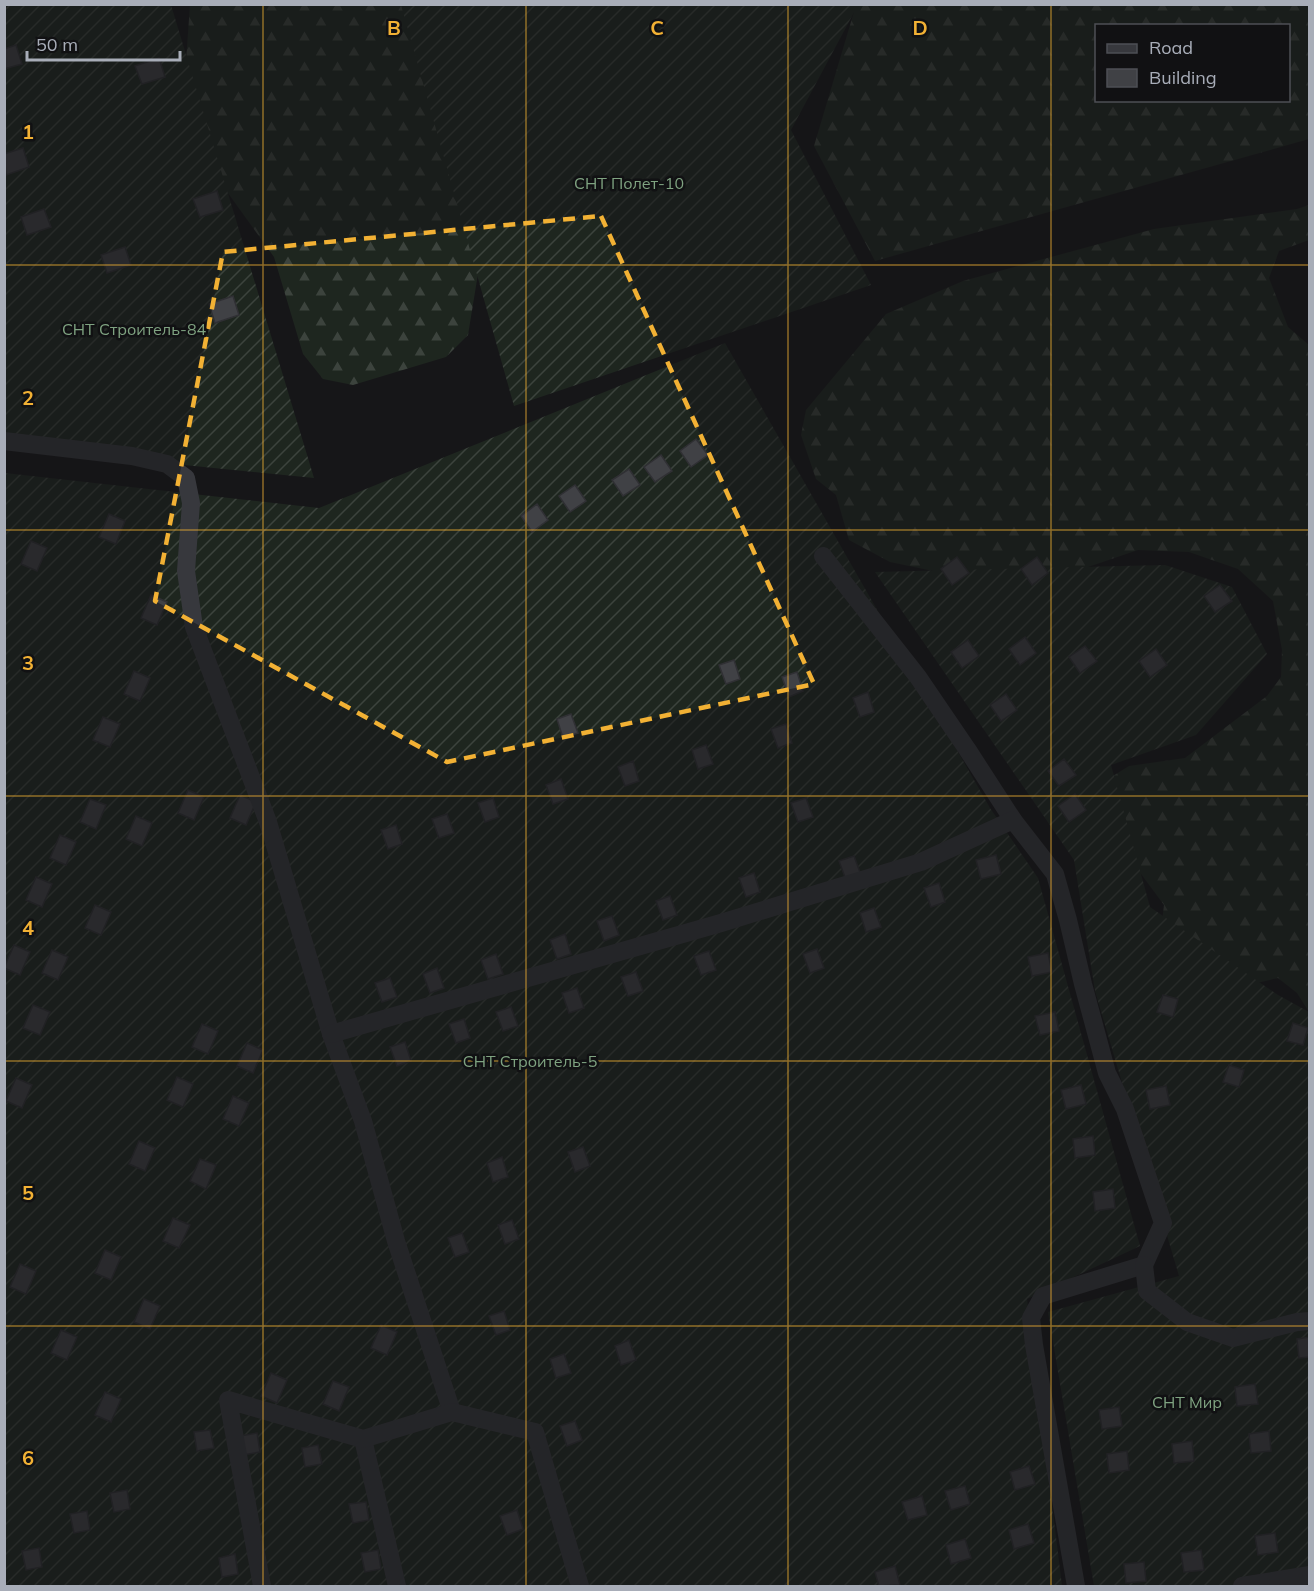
<svg xmlns="http://www.w3.org/2000/svg" width="1314" height="1591" font-family="Mulish,sans-serif">
<style>
.forest{fill:url(#forest-firs);fill-rule:evenodd}
.garden{fill:url(#garden-furrows)}
.building{fill:#404145;stroke:#303034;stroke-width:1.5}
.lines{fill:none;stroke-linecap:round;stroke-linejoin:round}
.street{stroke:#37383d;stroke-width:18}
.marked{fill:none;stroke:#f2b134;stroke-width:4.5;stroke-dasharray:12 8;stroke-linejoin:round}
.grid{fill:none;stroke:#f2b134;stroke-width:1.5;stroke-opacity:0.55}
.labels{text-anchor:middle;stroke-width:5;stroke-linejoin:round;paint-order:stroke}
.park-label{font-size:16px;fill:#7fa381;stroke:#111113}
.grid-label{font-size:20px;text-anchor:middle;font-weight:bold;fill:#f2b134;stroke:#111113;stroke-width:5;stroke-linejoin:round;paint-order:stroke}
</style>
<defs>
<pattern id="forest-firs" width="22" height="20" patternUnits="userSpaceOnUse" patternTransform="scale(1.5)"><rect width="22" height="20" fill="#1e261f"/><path d="M5 1l3.5 6h-7zM16 11l3.5 6h-7z" fill="#3c433d"/></pattern>
<pattern id="garden-furrows" width="10" height="10" patternUnits="userSpaceOnUse" patternTransform="scale(1.5)"><rect width="10" height="10" fill="#1e261f"/><path d="M-1 1l2-2M0 10L10 0M9 11l2-2" fill="none" stroke="#3c433d"/></pattern>
</defs>
<rect width="100%" height="100%" fill="#161618"/>
<g class="forest">
<polygon points="190,5 407,5 483,243 468,335 446,357 353,385 323,379 303,354 274,257 220,182 184,89"/>
<path d="M856,5h453v134l-434,122 -61,-115zM1096,26h192v74h-192z"/>
<polygon points="1309,205 1309,240 1279,251 1269,278 1288,327 1309,345 1309,1012 1297,993 1278,978 1230,989 1161,930 1164,905 1107,828 1108,779 1129,766 1185,758 1267,696 1281,677 1282,650 1273,601 1238,569 1189,552 1138,550 1088,567 962,577 890,562 849,540 836,495 816,479 801,435 806,410 886,314 963,281 1154,229 1297,209"/>
</g>
<g class="garden">
<polygon points="5,5 171,5 314,478 5,447"/>
<polygon points="401,5 858,5 791,130 871,285 514,406"/>
<polygon points="725,343 990,808 1038,878 1140,1246 1027,1299 1062,1586 5,1586 5,473 319,508"/>
<polygon points="1165,565 1232,587 1267,654 1196,735 1111,765 1150,907 1278,995 1309,1012 1309,1586 1094,1586 1048,1312 1179,1276 1095,991 1074,860 875,572"/>
</g>
<g class="building">
<polygon points="16,45 22,64 4,69 4,49"/>
<polygon points="159,58 165,77 142,84 135,66"/>
<polygon points="23,148 29,167 6,175 4,154"/>
<polygon points="217,191 223,210 200,217 193,199"/>
<polygon points="44,209 51,227 27,235 21,217"/>
<polygon points="125,247 131,265 107,273 101,255"/>
<polygon points="233,296 239,315 215,323 209,304"/>
<polygon points="696,439 708,455 691,467 680,451"/>
<polygon points="661,455 672,471 655,482 644,467"/>
<polygon points="629,469 640,485 623,496 612,480"/>
<polygon points="575,485 586,501 570,512 559,496"/>
<polygon points="537,504 548,520 532,532 521,516"/>
<polygon points="109,514 125,521 116,544 99,537"/>
<polygon points="31,541 47,548 37,571 21,564"/>
<polygon points="957,557 969,573 952,585 941,569"/>
<polygon points="1037,557 1048,573 1032,585 1021,569"/>
<polygon points="1220,585 1232,601 1215,612 1204,596"/>
<polygon points="151,595 167,602 157,625 141,618"/>
<polygon points="1025,637 1036,653 1020,665 1009,649"/>
<polygon points="968,640 979,656 962,668 951,652"/>
<polygon points="1085,646 1097,661 1080,673 1069,657"/>
<polygon points="1156,649 1167,665 1150,677 1139,661"/>
<polygon points="734,660 740,679 726,684 719,665"/>
<polygon points="134,671 150,678 140,701 124,694"/>
<polygon points="797,672 803,691 789,697 782,677"/>
<polygon points="868,692 874,712 860,717 853,698"/>
<polygon points="1006,694 1017,710 1001,721 990,705"/>
<polygon points="571,714 578,733 563,738 557,719"/>
<polygon points="103,717 120,724 110,747 93,740"/>
<polygon points="786,724 792,743 778,748 771,729"/>
<polygon points="706,745 713,764 698,769 692,750"/>
<polygon points="1064,759 1076,775 1059,786 1048,771"/>
<polygon points="633,761 639,781 625,786 618,767"/>
<polygon points="561,779 568,799 553,804 546,785"/>
<polygon points="188,790 204,797 194,820 178,813"/>
<polygon points="1075,794 1086,810 1069,822 1058,806"/>
<polygon points="240,795 256,802 246,825 230,818"/>
<polygon points="493,798 499,817 485,822 478,803"/>
<polygon points="806,798 813,817 798,822 791,803"/>
<polygon points="90,799 106,805 96,829 80,822"/>
<polygon points="447,814 454,833 439,838 432,819"/>
<polygon points="136,816 152,823 142,846 126,839"/>
<polygon points="396,825 402,844 388,849 381,830"/>
<polygon points="60,835 76,842 66,865 50,858"/>
<polygon points="996,855 1001,874 981,879 976,860"/>
<polygon points="854,856 861,875 846,880 839,861"/>
<polygon points="754,873 760,892 746,897 739,878"/>
<polygon points="36,877 52,884 42,907 26,900"/>
<polygon points="939,883 945,902 931,907 924,888"/>
<polygon points="670,896 677,915 663,920 656,901"/>
<polygon points="95,905 111,912 101,935 85,928"/>
<polygon points="874,908 881,927 866,932 860,913"/>
<polygon points="612,916 619,935 604,941 597,921"/>
<polygon points="565,934 571,954 557,959 550,940"/>
<polygon points="14,945 30,952 20,975 4,968"/>
<polygon points="817,949 824,968 810,973 803,954"/>
<polygon points="52,950 68,957 58,980 42,973"/>
<polygon points="709,951 716,970 701,975 694,956"/>
<polygon points="1048,953 1052,972 1032,976 1028,957"/>
<polygon points="496,954 503,974 488,979 481,960"/>
<polygon points="437,968 444,988 430,993 423,974"/>
<polygon points="636,972 643,991 628,996 621,977"/>
<polygon points="390,978 397,997 382,1002 375,983"/>
<polygon points="577,988 584,1008 569,1013 562,993"/>
<polygon points="1163,995 1178,999 1173,1017 1157,1012"/>
<polygon points="33,1005 50,1012 40,1035 23,1028"/>
<polygon points="511,1007 518,1026 503,1031 496,1012"/>
<polygon points="1055,1012 1059,1031 1040,1035 1035,1016"/>
<polygon points="464,1019 470,1038 456,1043 449,1024"/>
<polygon points="1293,1023 1308,1028 1303,1045 1287,1041"/>
<polygon points="202,1024 218,1031 208,1054 192,1047"/>
<polygon points="405,1042 411,1061 397,1066 390,1047"/>
<polygon points="247,1043 263,1050 253,1073 237,1066"/>
<polygon points="1229,1065 1244,1070 1239,1087 1223,1082"/>
<polygon points="177,1077 193,1084 183,1107 167,1100"/>
<polygon points="16,1078 32,1085 22,1108 6,1101"/>
<polygon points="1081,1085 1086,1104 1066,1109 1061,1090"/>
<polygon points="1166,1086 1170,1105 1150,1109 1146,1090"/>
<polygon points="233,1096 249,1103 239,1126 223,1119"/>
<polygon points="1093,1136 1095,1155 1075,1158 1073,1139"/>
<polygon points="139,1141 155,1148 145,1171 129,1164"/>
<polygon points="583,1147 590,1166 575,1172 568,1152"/>
<polygon points="502,1157 508,1177 493,1182 487,1163"/>
<polygon points="200,1159 216,1165 206,1189 190,1181"/>
<polygon points="1113,1189 1115,1208 1095,1211 1093,1192"/>
<polygon points="173,1218 190,1225 179,1248 163,1241"/>
<polygon points="512,1220 519,1239 505,1244 498,1225"/>
<polygon points="462,1233 469,1252 455,1257 448,1238"/>
<polygon points="105,1250 121,1257 111,1280 95,1273"/>
<polygon points="20,1264 36,1271 26,1294 10,1287"/>
<polygon points="144,1299 160,1306 150,1329 134,1322"/>
<polygon points="504,1311 510,1330 496,1335 489,1316"/>
<polygon points="381,1325 397,1332 387,1355 371,1348"/>
<polygon points="61,1330 77,1337 67,1360 51,1353"/>
<polygon points="1310,1337 1310,1357 1299,1358 1297,1339"/>
<polygon points="629,1340 636,1360 621,1365 615,1346"/>
<polygon points="564,1354 571,1373 556,1378 550,1359"/>
<polygon points="271,1373 287,1380 277,1403 261,1396"/>
<polygon points="333,1381 349,1387 339,1411 323,1404"/>
<polygon points="1255,1384 1258,1404 1237,1406 1235,1387"/>
<polygon points="105,1392 121,1399 111,1422 95,1415"/>
<polygon points="1119,1407 1122,1426 1102,1429 1099,1410"/>
<polygon points="575,1421 582,1440 567,1446 560,1426"/>
<polygon points="210,1430 214,1448 197,1451 194,1432"/>
<polygon points="1269,1431 1271,1451 1251,1453 1249,1434"/>
<polygon points="257,1433 260,1452 243,1455 240,1436"/>
<polygon points="1192,1441 1194,1461 1174,1463 1172,1444"/>
<polygon points="318,1445 322,1464 305,1467 302,1448"/>
<polygon points="1127,1451 1129,1470 1109,1473 1107,1454"/>
<polygon points="1029,1466 1035,1484 1015,1490 1010,1472"/>
<polygon points="965,1486 970,1504 951,1510 945,1491"/>
<polygon points="127,1490 130,1509 114,1512 110,1493"/>
<polygon points="922,1496 927,1515 908,1520 902,1502"/>
<polygon points="366,1502 369,1520 353,1523 349,1504"/>
<polygon points="517,1510 523,1529 507,1535 500,1516"/>
<polygon points="87,1511 90,1530 74,1533 70,1514"/>
<polygon points="1028,1524 1034,1543 1014,1549 1009,1530"/>
<polygon points="1275,1533 1278,1552 1258,1555 1255,1536"/>
<polygon points="965,1539 971,1558 951,1564 946,1545"/>
<polygon points="39,1548 42,1567 26,1570 22,1551"/>
<polygon points="378,1550 381,1569 365,1572 361,1553"/>
<polygon points="1201,1550 1204,1570 1184,1572 1181,1553"/>
<polygon points="235,1554 238,1574 222,1577 219,1558"/>
<polygon points="1144,1562 1146,1581 1126,1583 1124,1564"/>
<polygon points="895,1566 900,1585 879,1586 875,1572"/>
</g>
<g class="lines">
<g class="street">
<polyline points="4,441 132,456 167,464 186,478 191,503 186,571 194,627 268,822 331,1034 363,1121 396,1241 452,1412"/>
<polyline points="823,556 918,677 967,749 1013,820"/>
<polyline points="331,1034 721,923 921,862 1013,820 1055,874 1068,920 1083,984 1107,1073 1125,1109 1163,1223 1144,1265 1043,1296 1031,1318 1034,1345 1076,1586"/>
<polyline points="1144,1265 1147,1291 1187,1322 1233,1338 1297,1322 1310,1321"/>
<polyline points="363,1439 397,1586"/>
<polyline points="262,1586 228,1400 363,1439 452,1412 535,1432 580,1586"/>
<polyline points="1242,1586 1310,1575"/>
</g>
</g>
<path d="M0 0H1314V1591H0ZM601,216l213,468 -367,78 -292,-161 68,-349z" fill="#161618" fill-opacity=".55" fill-rule="evenodd"/>
<path class="marked" d="M601,216l213,468 -367,78 -292,-161 68,-349z"/>
<path class="grid" d="M263,4v1582M526,4v1582M788,4v1582M1051,4v1582M4,265h1306M4,530h1306M4,796h1306M4,1061h1306M4,1326h1306"/>
<g class="labels">
<g class="park-label">
<text x="629" y="189">СНТ Полет-10</text>
<text x="134" y="335">СНТ Строитель-84</text>
<text x="530" y="1067">СНТ Строитель-5</text>
<text x="1187" y="1408">СНТ Мир</text>
</g>
</g>
<g class="grid-label">
<text x="394" y="35">B</text>
<text x="657" y="35">C</text>
<text x="920" y="35">D</text>
<text x="28" y="139">1</text>
<text x="28" y="405">2</text>
<text x="28" y="670">3</text>
<text x="28" y="935">4</text>
<text x="28" y="1200">5</text>
<text x="28" y="1465">6</text>
</g>
<rect width="1314" height="1591" fill="none" stroke="#a8adb8" stroke-width="12"/>
<rect x="1095" y="24" width="195" height="78" fill="#111113" stroke="#4d4f55" stroke-width="1.5"/>
<rect x="1107" y="44" width="30" height="9" fill="#37383d" stroke="#4d4f55" stroke-width="1.5"/>
<text x="1149" y="54" font-size="18" fill="#a8adb8">Road</text>
<rect x="1107" y="69" width="30" height="18" fill="#404145" stroke="#4d4f55" stroke-width="1.5"/>
<text x="1149" y="84" font-size="18" fill="#a8adb8">Building</text>
<path d="M27 51v9h153v-9" fill="none" stroke="#a8adb8" stroke-width="3"/>
<text x="36" y="51" font-size="18" fill="#a8adb8" stroke="#111113" stroke-width="4.5" paint-order="stroke">50 m</text>
</svg>
